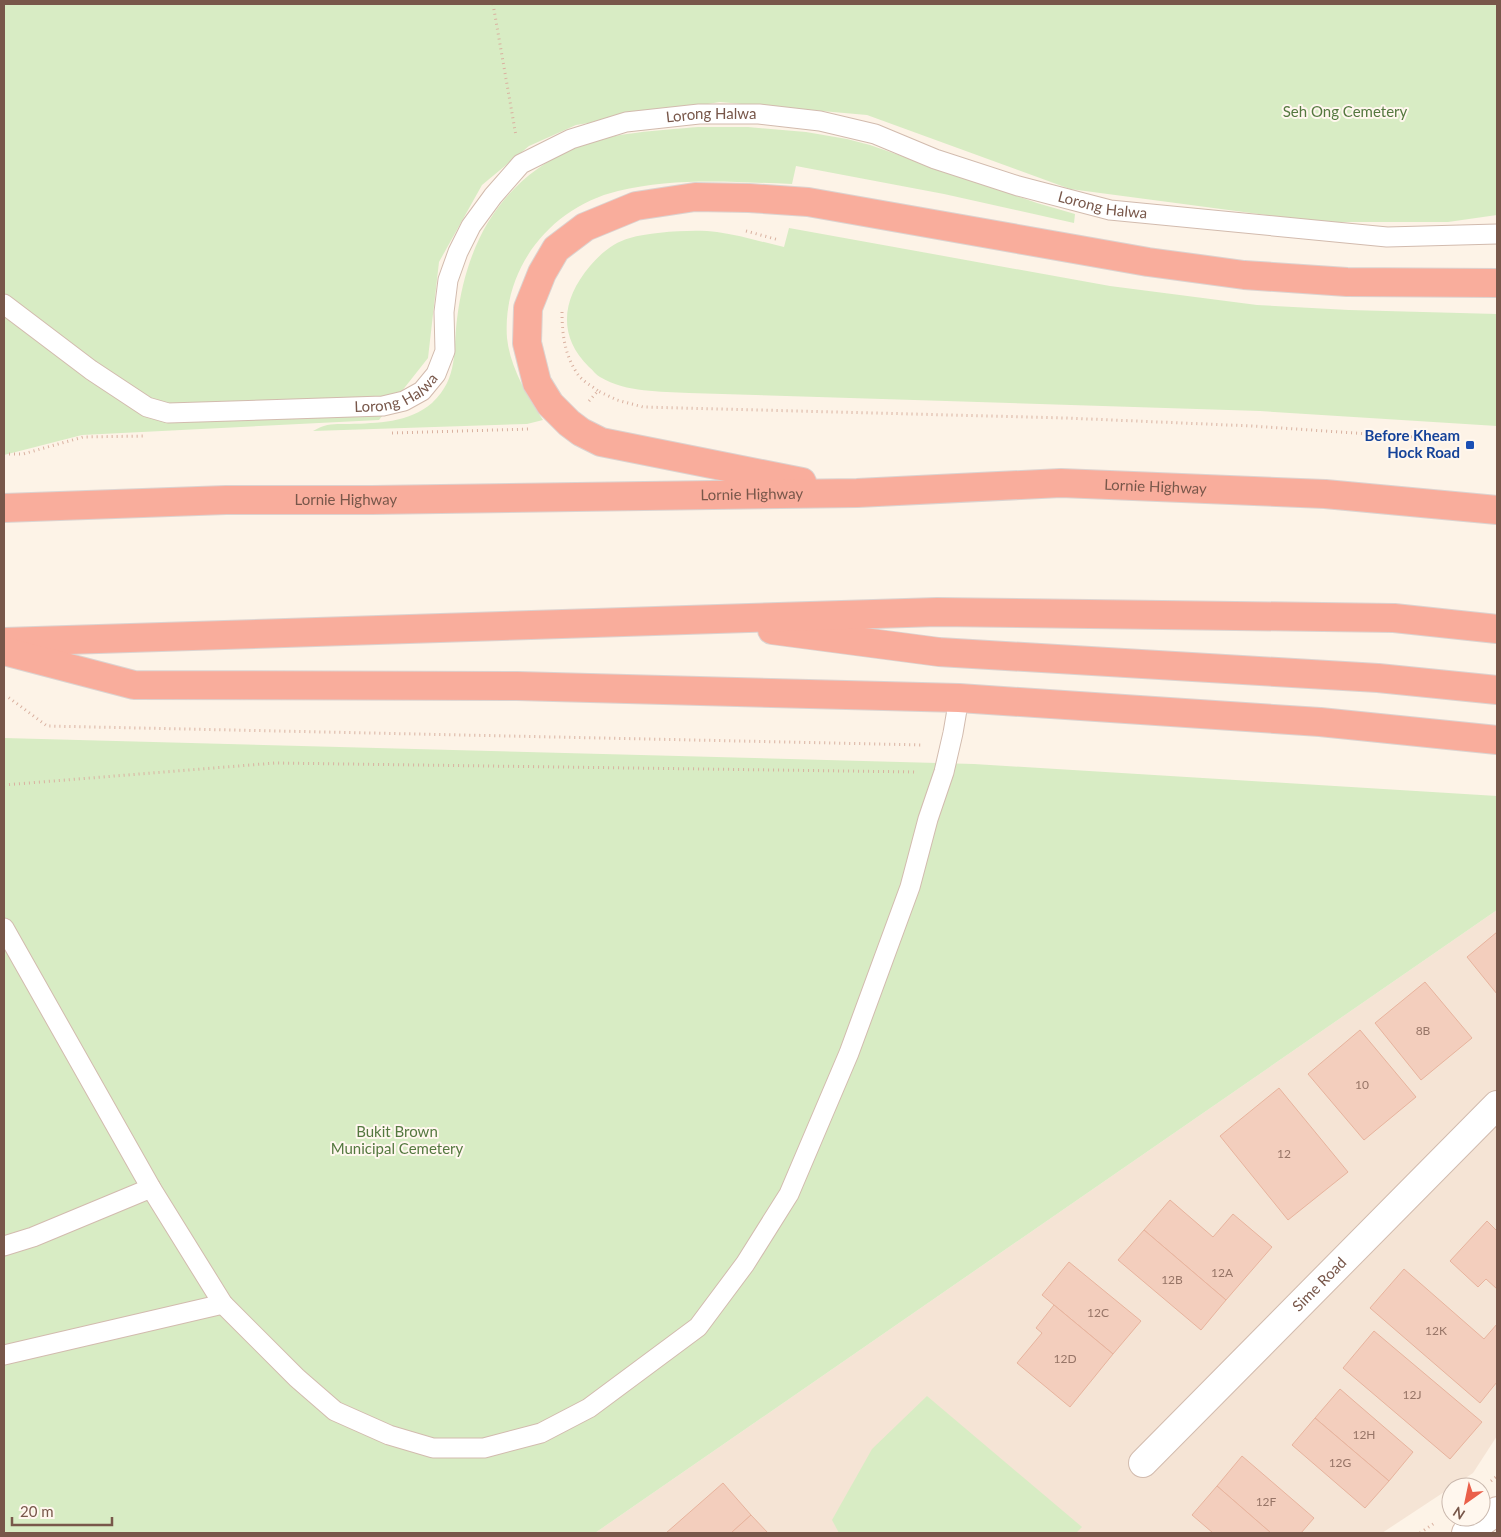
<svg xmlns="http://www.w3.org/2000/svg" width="1501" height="1537" font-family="Lato,sans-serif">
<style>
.residential{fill:#f5e4d5}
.green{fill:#d8ecc4}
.building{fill:#f3cebd;stroke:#e7b39d}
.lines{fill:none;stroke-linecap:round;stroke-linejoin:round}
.lane-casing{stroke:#d2bbae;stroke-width:21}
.street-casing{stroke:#d2bbae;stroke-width:30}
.secondary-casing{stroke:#d5bbac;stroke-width:30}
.highway-casing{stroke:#dcd3d0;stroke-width:30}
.path{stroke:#d9b1a0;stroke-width:3;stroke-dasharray:1 4;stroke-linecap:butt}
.lane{stroke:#fff;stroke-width:19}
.street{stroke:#fff;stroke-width:28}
.secondary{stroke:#fff;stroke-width:28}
.highway{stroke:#f9ad9c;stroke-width:28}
.transit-dot{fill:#1a4fb4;stroke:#fff7ee;stroke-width:2}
.labels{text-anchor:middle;stroke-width:4;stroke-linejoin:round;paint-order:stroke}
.number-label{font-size:12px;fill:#977567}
.park-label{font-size:15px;fill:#54783f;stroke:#fff7ee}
.street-label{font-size:15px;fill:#78574a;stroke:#fff7ee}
.transit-label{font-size:15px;font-weight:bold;fill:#164399;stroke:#fff7ee;text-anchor:end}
</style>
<rect width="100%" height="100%" fill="#fdf3e7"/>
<polygon class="residential" points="1497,910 1497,1436 1473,1473 1382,1533 595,1533"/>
<g class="green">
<polygon points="4,4 1497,4 1497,215 1448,222 1319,222 1070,189 867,115 720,102 576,125 529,146 482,185 439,262 428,358 379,420 82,435 4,455"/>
<path d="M698,127h50l58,5 41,7 23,6 167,58 38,11 -1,9 -130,-29 -148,-28 -4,18c-58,-2 -117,-7 -174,7 -67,16 -116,77 -111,147 3,29 20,58 36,82l-16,4 -214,7c13,-8 22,-7 36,-7 28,-1 60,-1 83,-21 27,-25 21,-53 25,-84 10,-79 44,-138 118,-172 32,-14 88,-17 123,-20z"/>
<path d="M789,228l321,58 147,19 92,5 148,4v112l-237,-15 -571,-18c-29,-2 -62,0 -89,-16 -4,-2 -7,-7 -11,-10 -32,-32 -27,-68 1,-101 10,-12 24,-24 40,-28 21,-6 65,-9 87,-6 22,3 45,10 67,15z"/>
<polygon points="4,738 974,764 1497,796 1497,910 595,1533 4,1533"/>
<polygon points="927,1396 1082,1527 1076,1533 839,1533 832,1520 872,1449"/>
</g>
<g class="building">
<polygon points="1497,932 1497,994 1467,957"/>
<polygon points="1425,982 1472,1038 1421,1080 1375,1023"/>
<polygon points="1360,1030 1416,1097 1364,1140 1308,1074"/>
<polygon points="1279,1088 1348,1172 1288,1220 1220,1136"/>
<polygon points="1170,1200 1213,1237 1233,1214 1272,1247 1226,1300 1144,1230"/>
<polygon points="1487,1221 1497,1231 1497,1289 1486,1279 1478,1287 1450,1261"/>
<polygon points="1144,1230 1226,1300 1201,1330 1118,1260"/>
<polygon points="1069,1262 1141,1321 1113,1354 1042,1295"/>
<polygon points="1404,1269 1484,1339 1497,1324 1497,1382 1480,1403 1370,1308"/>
<polygon points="1054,1305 1113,1354 1070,1407 1017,1363 1042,1333 1036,1328"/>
<polygon points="1374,1331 1482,1422 1450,1459 1343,1368"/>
<polygon points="1340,1389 1413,1452 1389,1481 1315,1418"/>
<polygon points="1315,1418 1389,1481 1365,1508 1292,1445"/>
<polygon points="1242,1456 1314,1518 1301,1533 1271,1533 1217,1486"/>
<polygon points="723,1483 751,1515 731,1533 666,1533"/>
<polygon points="1217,1486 1271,1533 1213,1533 1192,1515"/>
<polygon points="751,1515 768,1533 731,1533"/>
</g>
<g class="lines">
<defs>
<g id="lane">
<path id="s1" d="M4,304l87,66 56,37 21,6 215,-7 21,-5 18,-10 14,-17 9,-23 -1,-39 4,-32 10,-28 13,-26 22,-30 28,-32 50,-25 55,-17 73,-8h60l61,7 55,13 60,25 83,27 92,24 277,27 110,-3"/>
<polyline points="4,928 151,1188 223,1304 297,1378 335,1411 389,1435 433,1448 484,1448 541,1433 589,1408 698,1327 745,1264 789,1194 849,1053 910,887 928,819 944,772 953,733 959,698"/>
<polyline points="4,1246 33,1237 151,1188"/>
<polyline points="4,1355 223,1304"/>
</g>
<g id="street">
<path id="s2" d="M1143,1463l354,-358"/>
</g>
<polyline id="secondary" points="1466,1533 1497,1511"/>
<g id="highway">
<polyline points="802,482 601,442 581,432 569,423 550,404 537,383 527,343 528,308 542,273 556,249 585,227 636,206 695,197 749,198 808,202 1148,262 1244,275 1347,282 1497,283"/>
<path id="s3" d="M4,508l222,-8h146l485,-7 204,-10 264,11 172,16"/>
<polyline points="772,630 939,652 1378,678 1497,690"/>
<polyline points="4,642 937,612 1394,618 1497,629"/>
<polyline points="4,651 134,685 517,686 959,698 1320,722 1497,740"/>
</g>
</defs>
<use href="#lane" class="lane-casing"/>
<use href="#street" class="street-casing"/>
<use href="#secondary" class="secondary-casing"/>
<use href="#highway" class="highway-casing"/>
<g class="path">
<polyline points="493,4 516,136"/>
<polyline points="746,231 779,240"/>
<path d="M562,312c0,23 3,45 17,64 5,6 13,10 19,15"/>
<polyline points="589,401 598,391 617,400 643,407 1066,418 1252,426 1413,437"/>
<polyline points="392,433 531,429"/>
<polyline points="4,454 23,454 83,437 146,436"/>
<polyline points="4,697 8,697 47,726 924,745"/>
<polyline points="4,785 275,763 917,772"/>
<polyline points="1491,1481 1497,1476"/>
<polyline points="1420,1533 1436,1522"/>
</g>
<use href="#lane" class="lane"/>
<use href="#street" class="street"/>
<use href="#secondary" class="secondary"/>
<use href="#highway" class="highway"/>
</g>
<rect class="transit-dot" x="1465" y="440" width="10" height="10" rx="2.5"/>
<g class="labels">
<g class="number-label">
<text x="1423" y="1035">8B</text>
<text x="1362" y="1089">10</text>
<text x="1284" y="1158">12</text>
<text x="1222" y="1277">12A</text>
<text x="1172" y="1284">12B</text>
<text x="1098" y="1317">12C</text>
<text x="1436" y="1335">12K</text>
<text x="1065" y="1363">12D</text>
<text x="1412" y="1399">12J</text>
<text x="1364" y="1439">12H</text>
<text x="1340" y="1467">12G</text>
<text x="1266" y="1506">12F</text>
</g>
<g class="park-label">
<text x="1345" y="117">Seh Ong Cemetery</text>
<text x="397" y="1137">Bukit Brown<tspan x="397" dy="17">Municipal Cemetery</tspan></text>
</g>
<g class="street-label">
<text dy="5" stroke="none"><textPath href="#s1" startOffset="911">Lorong Halwa</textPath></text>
<text dy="5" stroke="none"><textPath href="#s1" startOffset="1316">Lorong Halwa</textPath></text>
<text dy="5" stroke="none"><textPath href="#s1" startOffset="430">Lorong Halwa</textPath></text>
<text dy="5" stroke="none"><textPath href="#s3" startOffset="1152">Lornie Highway</textPath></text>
<text dy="5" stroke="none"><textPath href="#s3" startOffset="748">Lornie Highway</textPath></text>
<text dy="5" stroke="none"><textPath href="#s3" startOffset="342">Lornie Highway</textPath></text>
<text dy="5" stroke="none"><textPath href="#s2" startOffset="251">Sime Road</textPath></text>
</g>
<g class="transit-label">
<text x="1460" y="441">Before Kheam<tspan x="1460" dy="17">Hock Road</tspan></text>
</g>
</g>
<rect width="1501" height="1537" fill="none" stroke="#78574a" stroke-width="10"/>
<g transform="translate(1466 1502) rotate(213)"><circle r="24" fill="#fff7ee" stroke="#c9b7ac"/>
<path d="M0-4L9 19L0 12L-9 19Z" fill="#ea5f49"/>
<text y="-8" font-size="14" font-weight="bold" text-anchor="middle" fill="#78574a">N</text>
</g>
<path d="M12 1517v8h100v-8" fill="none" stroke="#78574a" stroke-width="2.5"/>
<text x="20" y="1517" font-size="15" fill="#78574a" stroke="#fff7ee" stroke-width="4" paint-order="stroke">20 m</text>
</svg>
